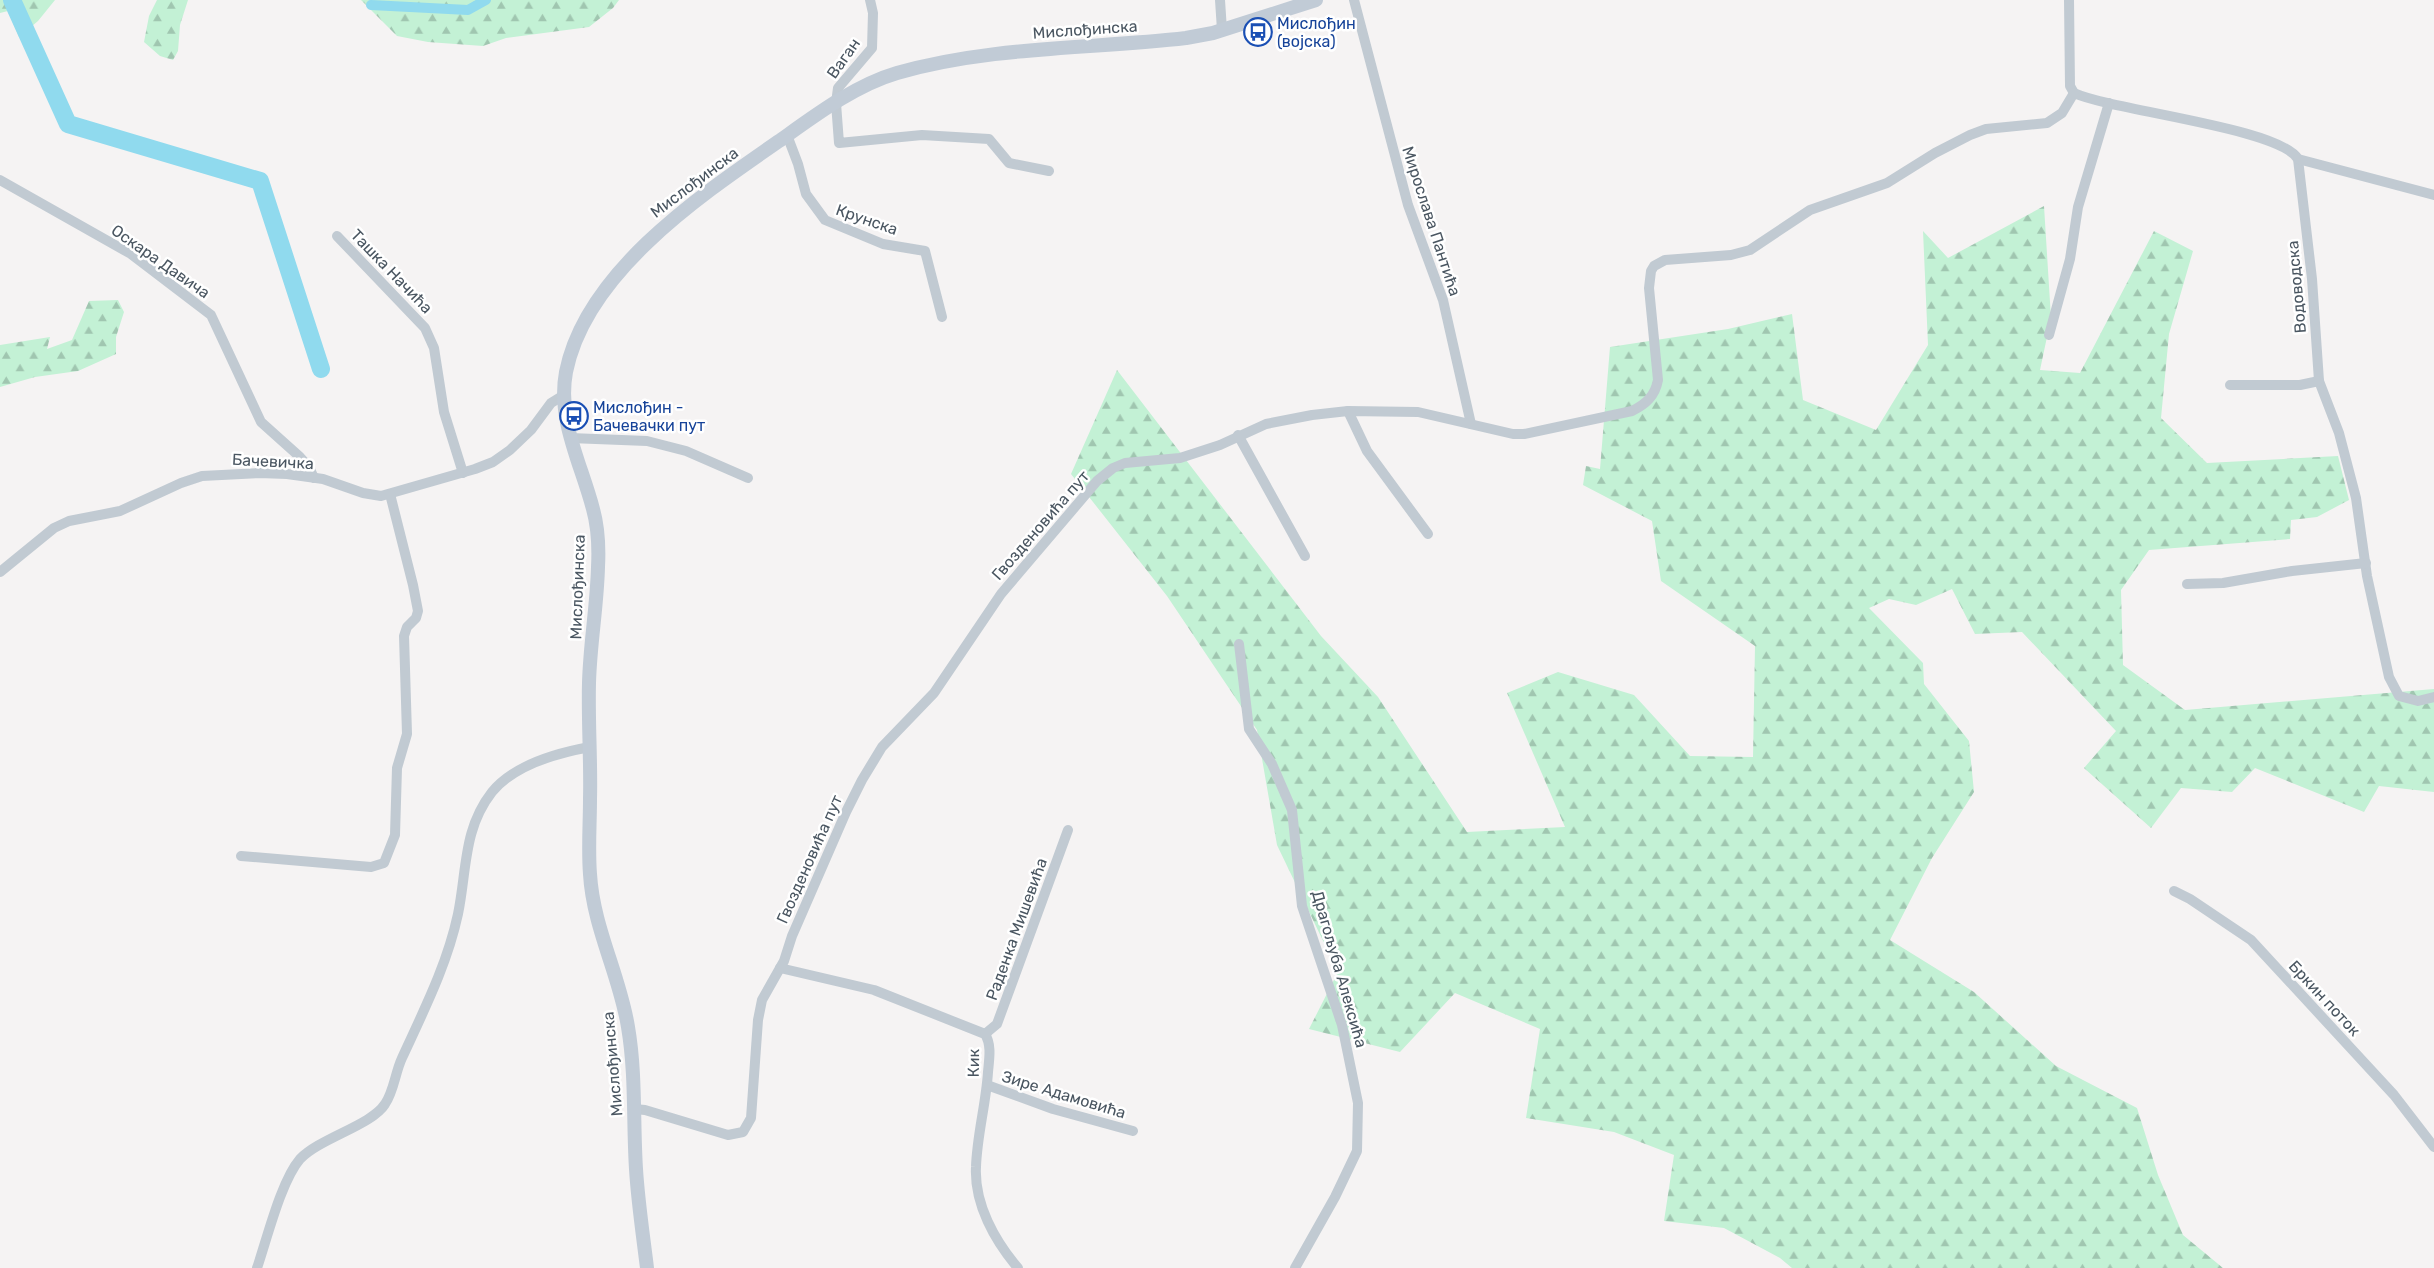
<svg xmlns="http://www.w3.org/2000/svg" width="2434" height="1268" font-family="Rubik,sans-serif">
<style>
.forest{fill:url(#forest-firs)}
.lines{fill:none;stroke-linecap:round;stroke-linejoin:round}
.canal{stroke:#90daee;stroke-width:10}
.river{stroke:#90daee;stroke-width:18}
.minor{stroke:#c1cad2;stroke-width:10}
.secondary{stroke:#c1cbd6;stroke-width:14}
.labels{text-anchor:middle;stroke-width:5;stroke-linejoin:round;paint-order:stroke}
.transit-label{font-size:16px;fill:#164399;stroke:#fff;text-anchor:start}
.street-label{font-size:16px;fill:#4a5661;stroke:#fff}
</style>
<defs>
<pattern id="forest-firs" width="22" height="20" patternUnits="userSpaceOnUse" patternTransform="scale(1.25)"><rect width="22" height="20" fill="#c3f1d5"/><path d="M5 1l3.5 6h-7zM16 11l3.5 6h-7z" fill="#a0c6b0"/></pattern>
</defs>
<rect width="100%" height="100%" fill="#f5f3f3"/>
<g class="forest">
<polygon points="0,0 55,0 38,21 19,37 8,11 0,13"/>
<polygon points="157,0 188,0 180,25 178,51 173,60 160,56 144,42 149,16"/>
<polygon points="361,0 619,0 613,8 589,27 506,38 483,46 428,42 397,36"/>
<polygon points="2044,206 2051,318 2040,370 2080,373 2154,231 2193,251 2169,334 2161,418 2207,463 2338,456 2349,500 2317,517 2291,520 2290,539 2149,550 2121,590 2123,665 2185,710 2434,689 2434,792 2379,786 2364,812 2255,768 2232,792 2181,788 2151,828 2084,768 2116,731 2022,632 1975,634 1952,589 1916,605 1889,599 1869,608 1923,663 1924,684 1969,741 1974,792 1932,858 1890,940 1974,992 2056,1066 2137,1108 2158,1175 2183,1235 2223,1268 1792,1268 1780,1258 1724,1228 1664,1221 1674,1155 1614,1132 1526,1118 1540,1029 1455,993 1400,1052 1309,1029 1338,972 1277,845 1257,730 1167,596 1071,474 1117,370 1321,636 1378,697 1467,832 1565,827 1507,693 1558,672 1634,695 1690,756 1753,757 1755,646 1661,581 1652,521 1583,485 1586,466 1600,469 1610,347 1728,329 1792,314 1803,400 1876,430 1928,345 1923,231 1948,258"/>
<polygon points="118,300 124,312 116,337 116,354 78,371 35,377 0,387 0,345 50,337 47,349 72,340 89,301"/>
</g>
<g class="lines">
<polyline class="canal" points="371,5 468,10 486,0"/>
<polyline class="river" points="12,0 68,124 260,181 321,369"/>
<g class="minor">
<polyline points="870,0 873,13 872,48 838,88 836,103 839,143 922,135 989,139 1009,163 1049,171"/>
<polyline points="1220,0 1222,30"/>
<polyline points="1354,0 1408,205 1443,300 1471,424"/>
<path d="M2069,0l1,86 4,7c40,18 206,35 224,66l14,120 7,102 20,52 17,65 11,78 22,101 10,19 19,5 16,-4"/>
<polyline points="787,135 798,164 806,194 825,220 883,244 925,251 942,317"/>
<polyline points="2298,159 2434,195"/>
<polyline points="0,180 131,254 211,315 261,422 300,457 309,467 314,478"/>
<polyline points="337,236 425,328 434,348 444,412 463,473"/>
<polyline points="2049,335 2070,259 2078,207 2109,103"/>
<polyline points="2230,385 2300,385 2319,381"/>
<polyline points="1348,411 1367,451 1428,534"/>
<polyline points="1238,435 1305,556"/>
<polyline points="570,438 647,441 686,451 748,478"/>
<polyline points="0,572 54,528 69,521 120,511 181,483 202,476 259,473 287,474 323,479 363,493 381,496 475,469 493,462 510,450 531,430 551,403 564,395"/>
<polyline points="2187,584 2223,583 2292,571 2366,563"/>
<polyline points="1239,644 1249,729 1272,764 1292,810 1302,906 1342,1025 1358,1103 1357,1151 1335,1197 1295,1268"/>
<polyline points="241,856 371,867 384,863 395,835 397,768 407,734 404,636 407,627 416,618 418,611 413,585 390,494"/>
<polyline points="2174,891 2190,899 2251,940 2394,1095 2434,1147"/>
<path d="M780,968l94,22 111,44c7,11 4,26 3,38 -2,32 -11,63 -12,95 -2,37 19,74 42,101"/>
<polyline points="985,1034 997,1024 1068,830"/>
<polyline points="987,1085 1053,1109 1133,1131"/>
<path d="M634,1109l11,1 83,25 15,-3 8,-14 7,-98 4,-20 22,-39 8,-25 54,-124 16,-32 20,-33 52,-54 67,-99 96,-113 16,-13 12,-5 55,-5 40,-13 46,-21 46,-9 36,-4 70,1 95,22h11l108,-23c14,-7 23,-15 26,-31l-9,-92 2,-17 3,-5 11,-6 66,-5 19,-5 60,-40 77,-27 48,-30 35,-18 16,-6 61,-6 15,-10 12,-20"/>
<path d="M257,1268c10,-29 24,-87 43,-109 20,-21 72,-34 85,-55 9,-13 10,-31 17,-46 22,-48 45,-93 56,-144 9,-44 5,-85 34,-122 22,-27 65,-39 98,-45"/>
</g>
<path class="secondary" d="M647,1268c-4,-33 -9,-66 -11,-99 -3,-47 0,-95 -8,-142 -8,-51 -35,-100 -38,-153 -2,-25 0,-50 0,-75 1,-38 -2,-77 -1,-116 1,-39 8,-77 9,-116 1,-19 0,-40 -5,-58 -12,-46 -36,-89 -27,-137 20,-101 138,-179 216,-233 35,-25 74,-54 115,-66 94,-27 193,-24 289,-35l27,-5 103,-33"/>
</g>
<defs>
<symbol id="bus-ring" viewBox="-11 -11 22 22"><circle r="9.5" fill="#fff" stroke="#1a4fb4" stroke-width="1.5"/><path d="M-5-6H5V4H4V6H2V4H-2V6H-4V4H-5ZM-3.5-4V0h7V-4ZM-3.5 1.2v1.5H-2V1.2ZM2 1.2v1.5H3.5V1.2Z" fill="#1a4fb4"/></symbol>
</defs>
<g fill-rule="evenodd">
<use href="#bus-ring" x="1242" y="16" width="32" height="32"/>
<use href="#bus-ring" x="558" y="400" width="32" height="32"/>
</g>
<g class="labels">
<g class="transit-label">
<text x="1277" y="29">Мислођин<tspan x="1277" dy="18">(војска)</tspan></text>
<text x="593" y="413">Мислођин -<tspan x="593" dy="18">Бачевачки пут</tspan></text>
</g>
<g class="street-label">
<text transform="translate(1085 29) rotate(-4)" y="6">Мислођинска</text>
<text transform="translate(843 58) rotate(-55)" y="6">Ваган</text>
<text transform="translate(694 182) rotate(-37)" y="6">Мислођинска</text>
<text transform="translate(867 219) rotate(19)" y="6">Крунска</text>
<text transform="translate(1432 221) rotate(72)" y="6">Мирослава Пантића</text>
<text transform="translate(161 261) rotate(35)" y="6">Оскара Давича</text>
<text transform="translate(392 271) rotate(46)" y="6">Ташка Начића</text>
<text transform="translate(2296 287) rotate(-95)" y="6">Водоводска</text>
<text transform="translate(273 461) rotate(3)" y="6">Бачевичка</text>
<text transform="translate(1040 525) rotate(-49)" y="6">Гвозденовића пут</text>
<text transform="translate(577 587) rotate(-88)" y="6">Мислођинска</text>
<text transform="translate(809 859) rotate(-66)" y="6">Гвозденовића пут</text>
<text transform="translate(1016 929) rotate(-70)" y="6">Раденка Мишевића</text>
<text transform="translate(1340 969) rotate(74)" y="6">Драгољуба Алексића</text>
<text transform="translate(2325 998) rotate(47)" y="6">Бркин поток</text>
<text transform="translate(973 1063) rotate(-89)" y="6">Кик</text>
<text transform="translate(612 1064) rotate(-95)" y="6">Мислођинска</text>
<text transform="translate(1064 1094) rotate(17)" y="6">Зире Адамовића</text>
</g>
</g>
</svg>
